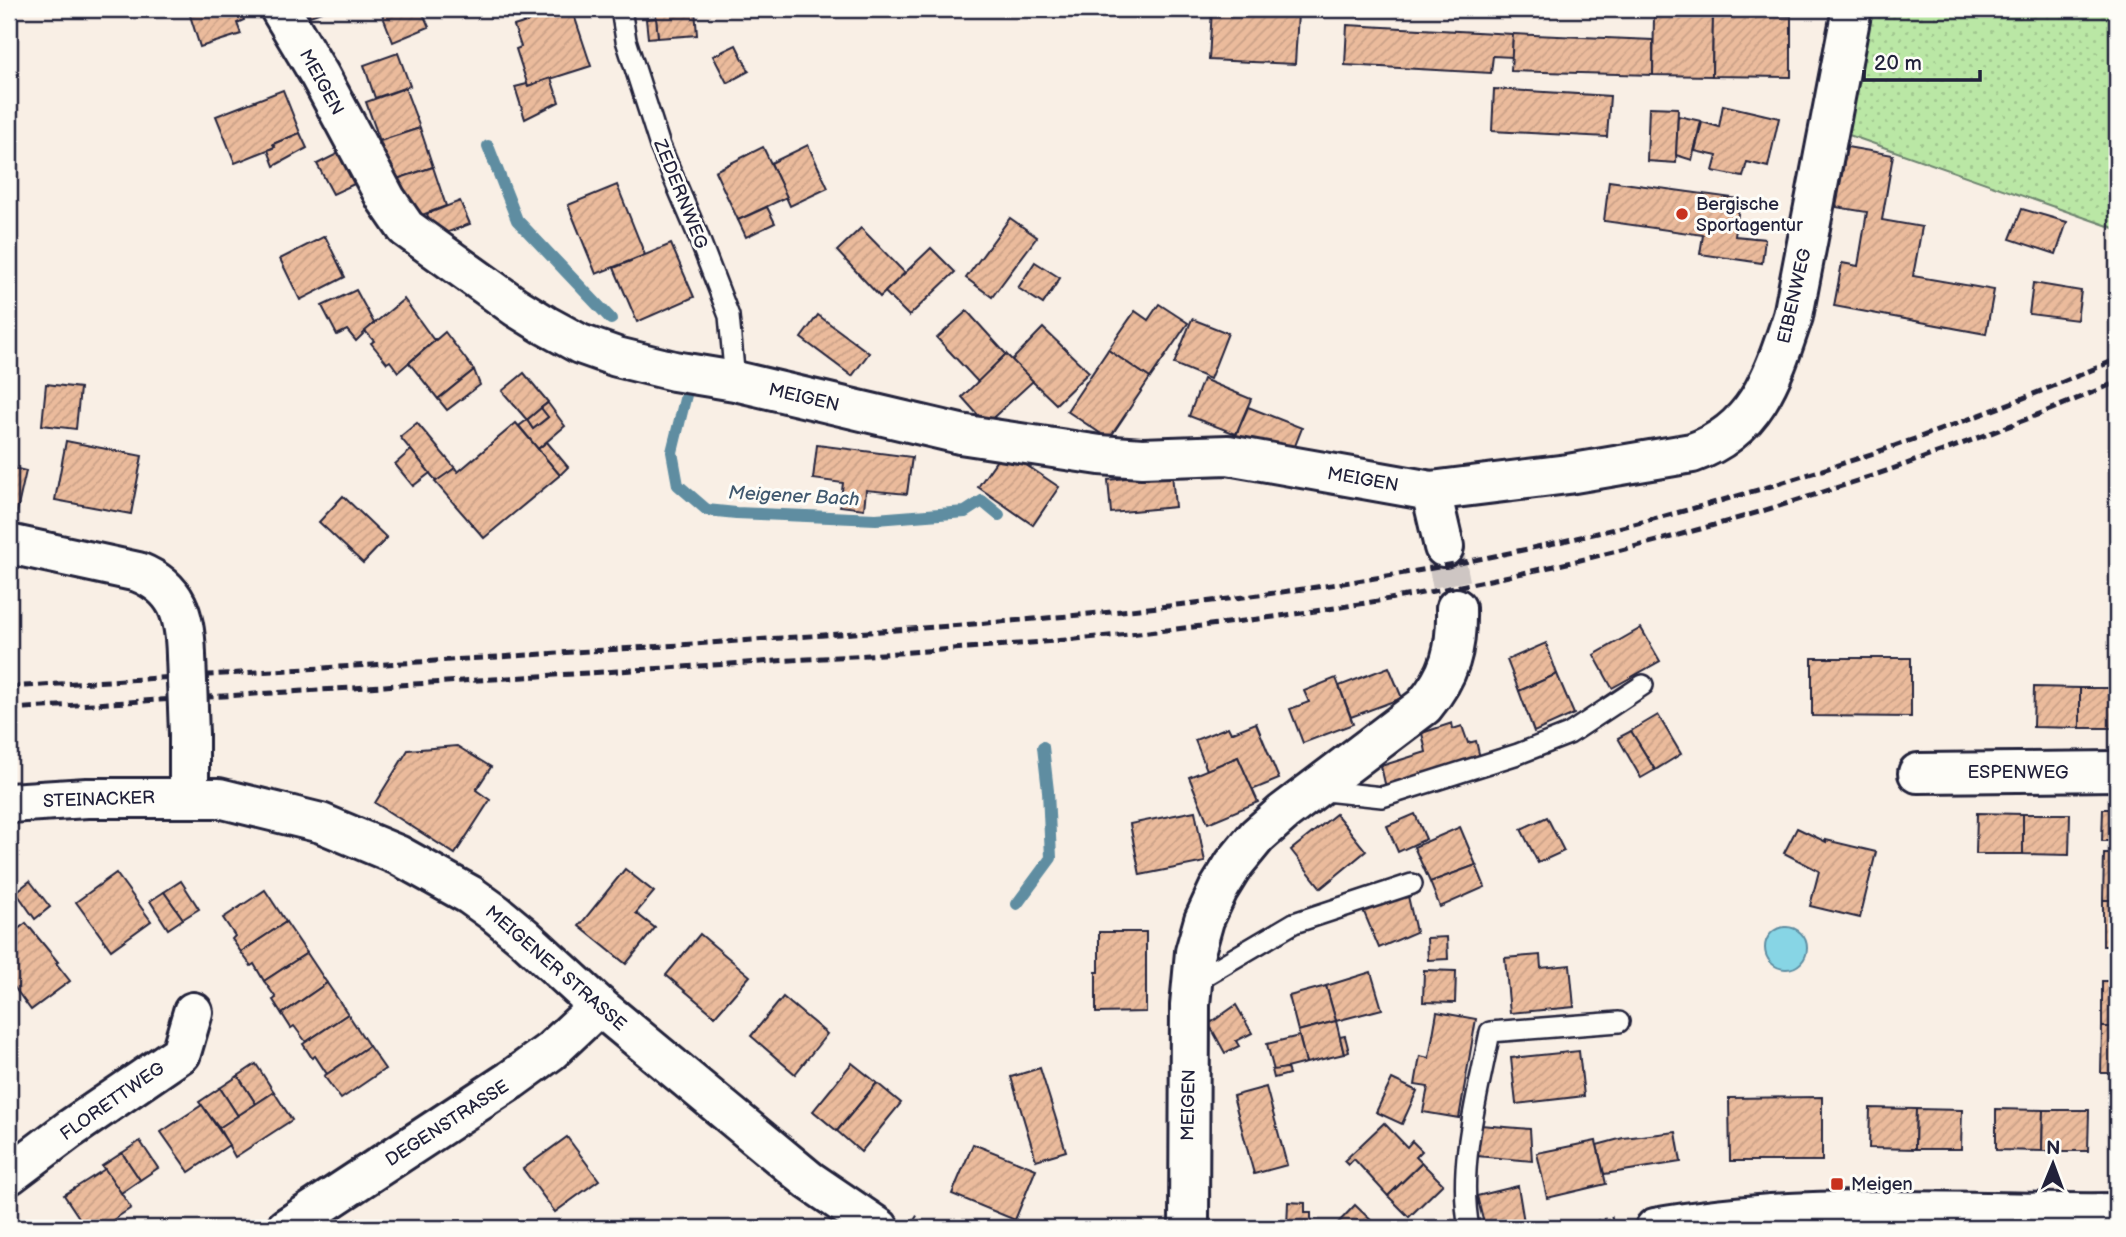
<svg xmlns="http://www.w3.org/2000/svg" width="2126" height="1237" font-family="'Balsamiq Sans',sans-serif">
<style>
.grass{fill:url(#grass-dots);stroke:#6e8470;stroke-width:2}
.water{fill:#87d5e5;stroke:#5f8da1;stroke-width:2}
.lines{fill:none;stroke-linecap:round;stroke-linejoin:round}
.stream{stroke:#5f8da1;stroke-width:12}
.building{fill:url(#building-hatch);stroke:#22223b;stroke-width:2}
.street-tunnel{stroke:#cec6c3;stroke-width:38;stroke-dasharray:38 19;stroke-linecap:butt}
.lane-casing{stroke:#22223b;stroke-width:24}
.street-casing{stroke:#22223b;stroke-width:44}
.secondary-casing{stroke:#22223b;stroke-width:44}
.path{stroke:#22223b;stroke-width:4.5;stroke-dasharray:2 5;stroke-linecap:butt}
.lane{stroke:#fdfcf7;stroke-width:19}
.street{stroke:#fdfcf7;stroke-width:38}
.secondary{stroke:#fdfcf7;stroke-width:38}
.rail{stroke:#22223b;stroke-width:5;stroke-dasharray:10 5;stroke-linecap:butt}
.street-bridge-casing{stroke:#22223b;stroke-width:44;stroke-linecap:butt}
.street-bridge{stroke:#fdfcf7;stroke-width:38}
.poi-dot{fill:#c8321e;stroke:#fdfcf7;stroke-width:2.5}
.labels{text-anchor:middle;stroke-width:6;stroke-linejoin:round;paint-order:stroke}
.street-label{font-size:18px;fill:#22223b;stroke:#fdfcf7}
.poi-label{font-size:18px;fill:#22223b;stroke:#fdfcf7;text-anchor:start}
.water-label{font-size:19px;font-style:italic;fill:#40586e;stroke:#fdfcf7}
</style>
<defs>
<pattern id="grass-dots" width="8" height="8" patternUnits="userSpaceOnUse" patternTransform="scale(1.75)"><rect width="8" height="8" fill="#bae7a5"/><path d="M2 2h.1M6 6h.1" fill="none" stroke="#a0c68f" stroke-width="1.8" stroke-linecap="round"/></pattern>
<pattern id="building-hatch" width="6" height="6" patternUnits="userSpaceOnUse" patternTransform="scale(1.75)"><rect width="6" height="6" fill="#ebbb9c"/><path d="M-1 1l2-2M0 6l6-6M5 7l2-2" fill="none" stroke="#c9a087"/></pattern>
</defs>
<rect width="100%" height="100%" fill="#f9efe5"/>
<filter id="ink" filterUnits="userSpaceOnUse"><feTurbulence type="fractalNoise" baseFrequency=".0143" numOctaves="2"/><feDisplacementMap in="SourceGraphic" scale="14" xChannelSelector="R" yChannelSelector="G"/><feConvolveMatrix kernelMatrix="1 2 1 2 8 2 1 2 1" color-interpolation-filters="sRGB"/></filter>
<g filter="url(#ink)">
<polygon class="grass" points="1852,9 2117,9 2117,229 1829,128"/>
<circle class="water" cx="1786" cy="948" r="21"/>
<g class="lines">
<g class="stream">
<polyline points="488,146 517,220 611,319"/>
<polyline points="686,395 672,452 678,485 707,510 736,513 876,519 965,512 982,501 999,515"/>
<polyline points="1017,904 1051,858 1048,791 1043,747"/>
</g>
</g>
<g class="building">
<polygon points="188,9 241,9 244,20 237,23 241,34 200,47"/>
<polygon points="308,9 330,9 310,16"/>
<polygon points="380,9 421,9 429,27 393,42"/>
<polygon points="567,9 572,9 591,66 528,86 516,49 521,47 514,26"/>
<polygon points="655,9 695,9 697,35 658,38"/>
<polygon points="1212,9 1298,13 1295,64 1209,60"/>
<polygon points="1654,15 1713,16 1712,76 1653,75"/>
<polygon points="1713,16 1791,16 1791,77 1712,76"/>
<polygon points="656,18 658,37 648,38 646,19"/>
<polygon points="1347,25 1513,34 1512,57 1493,56 1491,73 1345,65"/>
<polygon points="1513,34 1653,40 1653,75 1511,71"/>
<polygon points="736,45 749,71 727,83 713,56"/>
<polygon points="398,53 410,86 375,98 364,65"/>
<polygon points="551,78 559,102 525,119 515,87 527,84 528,86"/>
<polygon points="405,88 420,128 380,141 366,102"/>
<polygon points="1494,89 1610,96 1607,137 1492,131"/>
<polygon points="283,90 300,133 273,144 275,147 235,163 216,116"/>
<polygon points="1723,105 1779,118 1768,167 1747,162 1743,177 1713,171 1717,156 1695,151 1702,122 1719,127"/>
<polygon points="1649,107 1678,108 1676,163 1647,161"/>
<polygon points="1678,116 1701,121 1692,160 1676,155"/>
<polygon points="420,128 433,167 394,180 380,141"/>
<polygon points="300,133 307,148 274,166 268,150 275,147 273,144"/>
<polygon points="808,145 828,188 790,206 771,163"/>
<polygon points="763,147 787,197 738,220 715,171"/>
<polygon points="1847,147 1893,155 1882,220 1922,227 1913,276 1994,290 1986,334 1834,306 1842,263 1858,266 1867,212 1836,207"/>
<polygon points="347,149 363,180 333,194 317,164"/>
<polygon points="433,167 446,206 409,220 394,180"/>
<polygon points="1609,181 1740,199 1735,236 1765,239 1762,263 1700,254 1703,235 1604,221"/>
<polygon points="617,185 645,255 596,274 568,205"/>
<polygon points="460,201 470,224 435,237 427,214"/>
<polygon points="767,207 775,223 746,237 738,220"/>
<polygon points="2022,209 2067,222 2056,254 2010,239"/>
<polygon points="1010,218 1037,237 992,297 966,278"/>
<polygon points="9,221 14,221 15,262 9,262"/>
<polygon points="861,228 905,273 880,297 837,251"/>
<polygon points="325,236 345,277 300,300 280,259"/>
<polygon points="671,244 694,297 637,322 614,268"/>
<polygon points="931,248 955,272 909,316 885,292"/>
<polygon points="1035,262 1060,278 1043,304 1018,288"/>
<polygon points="2033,283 2081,291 2077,320 2029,314"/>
<polygon points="356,290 374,323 356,341 347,330 337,335 322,306"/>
<polygon points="404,299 433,339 436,339 398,372 390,361 387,363 371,343 374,341 365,331"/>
<polygon points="1159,304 1188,323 1150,378 1108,350 1135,311 1148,320"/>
<polygon points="967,311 1006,354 978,382 937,338"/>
<polygon points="818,315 869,353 852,376 801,338"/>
<polygon points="1192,319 1228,333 1210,379 1174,364"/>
<polygon points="1043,328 1089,372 1056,404 1011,361"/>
<polygon points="445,332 474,370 438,399 409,363"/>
<polygon points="1108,350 1150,378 1109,439 1067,411"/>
<polygon points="1006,354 1033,381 986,424 962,397"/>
<polygon points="474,370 480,385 447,410 438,399"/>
<polygon points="524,373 548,402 527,420 502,391"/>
<polygon points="1203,379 1251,399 1236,434 1189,416"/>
<polygon points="46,384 80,388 76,429 42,425"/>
<polygon points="548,403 565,426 538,449 519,426 527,420 533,429 548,417 541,408"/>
<polygon points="1248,407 1302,428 1289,461 1234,440"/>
<polygon points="541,408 548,417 533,429 527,420"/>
<polygon points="417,423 455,468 437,482 400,437"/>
<polygon points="516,423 560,475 484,538 435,482 455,468 458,472"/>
<polygon points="66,441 142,456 131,514 55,500"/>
<polygon points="547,442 568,467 560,475 538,449"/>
<polygon points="817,445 912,457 907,494 866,490 864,509 840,506 843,483 813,479"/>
<polygon points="411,450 430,473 413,486 395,464"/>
<polygon points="1004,450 1059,487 1033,525 978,487"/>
<polygon points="9,467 26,471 15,520 9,519"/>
<polygon points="1172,473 1175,507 1111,513 1108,480"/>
<polygon points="343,496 387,538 363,563 319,522"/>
<polygon points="1641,628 1660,661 1612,688 1594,655"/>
<polygon points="1546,643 1557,674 1519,691 1507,660"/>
<polygon points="1812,658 1911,658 1911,717 1812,716"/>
<polygon points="1389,667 1402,698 1351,717 1339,686"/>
<polygon points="1557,674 1574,714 1534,732 1519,691"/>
<polygon points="1336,678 1353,724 1303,743 1290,709 1309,702 1304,691"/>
<polygon points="2034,687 2080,688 2080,728 2033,727"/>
<rect x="2080" y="688" width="37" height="40"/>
<polygon points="1658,715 1681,754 1655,770 1631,731"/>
<polygon points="1256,723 1279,779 1252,790 1238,757 1207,770 1195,740 1228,727 1231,733"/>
<polygon points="1452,723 1453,729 1462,726 1468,743 1476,741 1480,758 1386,788 1381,766 1426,752 1422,733"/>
<polygon points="1631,731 1655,770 1641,778 1618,738"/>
<polygon points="457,746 491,767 476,790 490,800 455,854 375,803 408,750"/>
<polygon points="1238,757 1258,802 1208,823 1189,777"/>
<polygon points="2103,809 2117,809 2117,841 2102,841"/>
<polygon points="1195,811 1205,862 1140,875 1130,824"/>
<polygon points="1977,813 2023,814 2023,854 1976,854"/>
<polygon points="1336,814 1366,851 1321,888 1291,850"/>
<polygon points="1415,814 1426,839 1398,852 1387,826"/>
<polygon points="2023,814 2070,814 2069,855 2023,854"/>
<polygon points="1547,817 1564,851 1538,863 1521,829"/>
<polygon points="1460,827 1476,865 1430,882 1414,847"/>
<polygon points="1797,828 1826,842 1826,840 1876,852 1860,918 1810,906 1819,871 1784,853"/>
<polygon points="2104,854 2117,854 2117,900 2103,900"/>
<polygon points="1476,865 1485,887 1440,907 1430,882"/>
<polygon points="625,869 654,892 636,913 655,928 626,964 579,926"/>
<polygon points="116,873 151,921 111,950 76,902"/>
<polygon points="30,881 50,907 35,919 16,892"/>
<polygon points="181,881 199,909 183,919 164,892"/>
<polygon points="265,890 286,922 241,952 232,939 235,936 223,918"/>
<polygon points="164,892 183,919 168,929 150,901"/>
<polygon points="1408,896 1416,932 1379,948 1363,910"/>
<rect x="2103" y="900" width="14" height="46"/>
<polygon points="286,922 307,953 264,981 254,964 251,966 241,952"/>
<polygon points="26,923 58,962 56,963 70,981 31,1010 9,980 9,936"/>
<polygon points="1099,932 1146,932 1146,1012 1096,1013 1096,972 1099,972"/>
<polygon points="700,934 750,976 715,1016 666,975"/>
<polygon points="1447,937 1448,959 1428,960 1427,938"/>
<polygon points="307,953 327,983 282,1014 273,1000 276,998 264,981"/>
<polygon points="1540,955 1541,968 1570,965 1574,1007 1510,1013 1505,958"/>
<polygon points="1424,970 1456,971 1455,1003 1423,1002"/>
<polygon points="1371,972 1382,1009 1336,1021 1326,986"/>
<rect x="2102" y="981" width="15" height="46"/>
<polygon points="327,983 348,1014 306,1042 294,1026 291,1028 282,1014"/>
<polygon points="1326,986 1336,1021 1298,1031 1289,996"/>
<polygon points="783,997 827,1034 795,1074 751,1036"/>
<polygon points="1236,1005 1252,1033 1236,1041 1239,1046 1225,1053 1209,1024"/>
<polygon points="1437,1012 1476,1019 1459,1118 1423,1112 1428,1087 1415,1085 1420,1056 1429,1058"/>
<polygon points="348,1014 369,1046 327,1074 315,1056 312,1058 303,1044"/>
<polygon points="1336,1021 1344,1054 1306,1063 1298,1031"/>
<polygon points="2102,1027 2117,1027 2117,1073 2101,1073"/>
<polygon points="1299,1036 1306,1063 1274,1071 1267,1044"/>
<polygon points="1345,1036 1349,1052 1344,1054 1340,1037"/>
<polygon points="369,1046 385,1069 341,1099 324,1076"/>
<polygon points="1579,1051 1584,1096 1516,1104 1511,1058"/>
<polygon points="852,1063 877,1083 837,1131 813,1111"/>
<polygon points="256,1064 274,1092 256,1104 238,1076"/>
<polygon points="1040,1068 1066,1151 1036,1160 1011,1077"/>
<polygon points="1287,1068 1289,1074 1274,1078 1272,1070"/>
<polygon points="238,1076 256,1104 238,1116 220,1088"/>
<polygon points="1392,1079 1417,1091 1402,1124 1376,1112"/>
<polygon points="877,1083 901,1103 861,1152 837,1131"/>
<polygon points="1266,1087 1287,1165 1254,1174 1233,1096"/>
<polygon points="220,1088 238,1116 219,1128 199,1102"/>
<polygon points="274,1092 292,1120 235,1157 219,1128"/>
<polygon points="1822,1097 1822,1161 1730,1161 1729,1098"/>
<polygon points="202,1105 229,1145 189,1172 161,1132"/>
<polygon points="1870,1108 1916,1109 1915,1149 1869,1148"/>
<polygon points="1916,1109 1962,1110 1961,1149 1915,1149"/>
<polygon points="1996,1109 2043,1110 2042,1151 1996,1150"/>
<polygon points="2043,1110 2089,1110 2088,1151 2042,1151"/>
<polygon points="1384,1123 1407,1147 1412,1141 1422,1151 1416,1157 1422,1163 1388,1196 1354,1159 1348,1165 1344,1161"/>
<polygon points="1480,1125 1530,1129 1532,1161 1477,1156"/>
<polygon points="1676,1132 1681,1162 1604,1174 1597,1145 1623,1138"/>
<polygon points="567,1137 599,1180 555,1212 523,1169"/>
<polygon points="140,1141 158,1168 140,1180 122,1153"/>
<polygon points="1596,1141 1606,1184 1547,1198 1537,1153"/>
<polygon points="973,1144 1036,1169 1015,1220 952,1194"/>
<polygon points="122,1153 140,1180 121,1193 102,1166"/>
<polygon points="1422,1163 1443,1184 1409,1217 1388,1196"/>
<polygon points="105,1169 131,1208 101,1228 86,1228 64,1195"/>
<polygon points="1518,1186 1525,1228 1485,1228 1477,1196"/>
<polygon points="1288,1202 1305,1203 1305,1213 1311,1213 1311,1228 1287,1228"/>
<polygon points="1355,1205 1379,1228 1333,1228"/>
</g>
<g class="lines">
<polyline class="street-tunnel" points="1444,547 1456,608"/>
<defs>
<g id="lane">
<polyline points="621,9 626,40 660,146 697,233 729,316 735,381"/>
<polyline points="1316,790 1382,797 1518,754 1569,734 1643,685"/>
<polyline points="1192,983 1294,923 1412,884"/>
<path d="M1469,1228c-12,-62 9,-134 21,-196l129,-10"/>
</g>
<g id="street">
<path d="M280,9l40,67 66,123 20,29 110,79 29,18 35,19 37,13 57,14 61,10 225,53 140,21 42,3 86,-3 203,36 137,-17 124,-21c65,-23 81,-77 101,-137l59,-307"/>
<polyline points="1431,491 1444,547"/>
<path d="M9,544l129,28c40,16 47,44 48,83"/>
<polyline points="189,735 189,797"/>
<polyline points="1918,773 2117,771"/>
<polyline points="9,1175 70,1129 181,1053 193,1012"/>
<polyline points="286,1228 511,1080 551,1051 599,1006"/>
<path d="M1189,1228l1,-223 5,-53 9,-32 14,-30 16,-26 23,-28 26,-23 141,-107c26,-31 33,-57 32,-98"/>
</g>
<g id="secondary">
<polyline points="9,803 87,798 219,798 321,823 398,855 470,895 495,913 524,937 599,1006 810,1181 879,1228"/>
<path d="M1655,1228c153,-28 308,-13 462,-15"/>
</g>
</defs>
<use href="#lane" class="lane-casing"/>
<use href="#street" class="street-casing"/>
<use href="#secondary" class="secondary-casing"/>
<g class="path">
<polyline points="915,1217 932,1228"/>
<polyline points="1570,1228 1617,1217"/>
</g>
<use href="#lane" class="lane"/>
<use href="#street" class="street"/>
<use href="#secondary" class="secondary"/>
<g class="rail">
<path d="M9,687c233,-14 466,-28 700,-44 201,-14 401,-26 601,-55 275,-39 553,-118 807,-229"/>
<path d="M9,709c240,-14 481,-30 721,-45 230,-15 460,-28 687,-70 240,-43 475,-116 700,-212"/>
</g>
<defs>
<polyline id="street-bridge" points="186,655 189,735"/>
</defs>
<use href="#street-bridge" class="street-bridge-casing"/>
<use href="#street-bridge" class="street-bridge"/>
</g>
</g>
<g class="poi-dot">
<circle cx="1682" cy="214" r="7"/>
<rect x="1830" y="1177" width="14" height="14" rx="3.5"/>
</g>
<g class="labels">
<g class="street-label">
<text transform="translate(322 82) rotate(61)" y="6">MEIGEN</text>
<text transform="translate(681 194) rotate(68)" y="6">ZEDERNWEG</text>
<text transform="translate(1794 296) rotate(-77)" y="6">EIBENWEG</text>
<text transform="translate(804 397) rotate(13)" y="6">MEIGEN</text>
<text transform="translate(1363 479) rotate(10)" y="6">MEIGEN</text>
<text x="2018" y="778">ESPENWEG</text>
<text transform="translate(99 799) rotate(-2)" y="6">STEINACKER</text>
<text transform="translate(556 968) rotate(41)" y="6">MEIGENER STRASSE</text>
<text transform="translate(112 1101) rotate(-35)" y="6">FLORETTWEG</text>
<text transform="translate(1188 1105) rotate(-89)" y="6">MEIGEN</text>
<text transform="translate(447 1123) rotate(-33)" y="6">DEGENSTRASSE</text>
</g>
<g class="poi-label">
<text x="1696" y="210">Bergische<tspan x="1696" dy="21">Sportagentur</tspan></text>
<text x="1851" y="1190">Meigen</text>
</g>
<g class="water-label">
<text transform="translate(794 495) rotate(3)" y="7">Meigener Bach</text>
</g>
</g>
<rect width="2126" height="1237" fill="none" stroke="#fdfcf7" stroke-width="35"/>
<rect x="18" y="18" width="2091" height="1202" fill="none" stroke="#22223b" stroke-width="2.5" filter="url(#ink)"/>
<g transform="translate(2053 1164) rotate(1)" stroke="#fdfcf7" stroke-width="5" paint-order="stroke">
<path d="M0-5L12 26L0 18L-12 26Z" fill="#22223b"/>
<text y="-10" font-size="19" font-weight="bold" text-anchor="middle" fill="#22223b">N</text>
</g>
<path d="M1864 70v10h116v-10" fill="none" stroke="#22223b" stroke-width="3.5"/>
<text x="1874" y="70" font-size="21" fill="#22223b" stroke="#fdfcf7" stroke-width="5" paint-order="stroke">20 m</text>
</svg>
